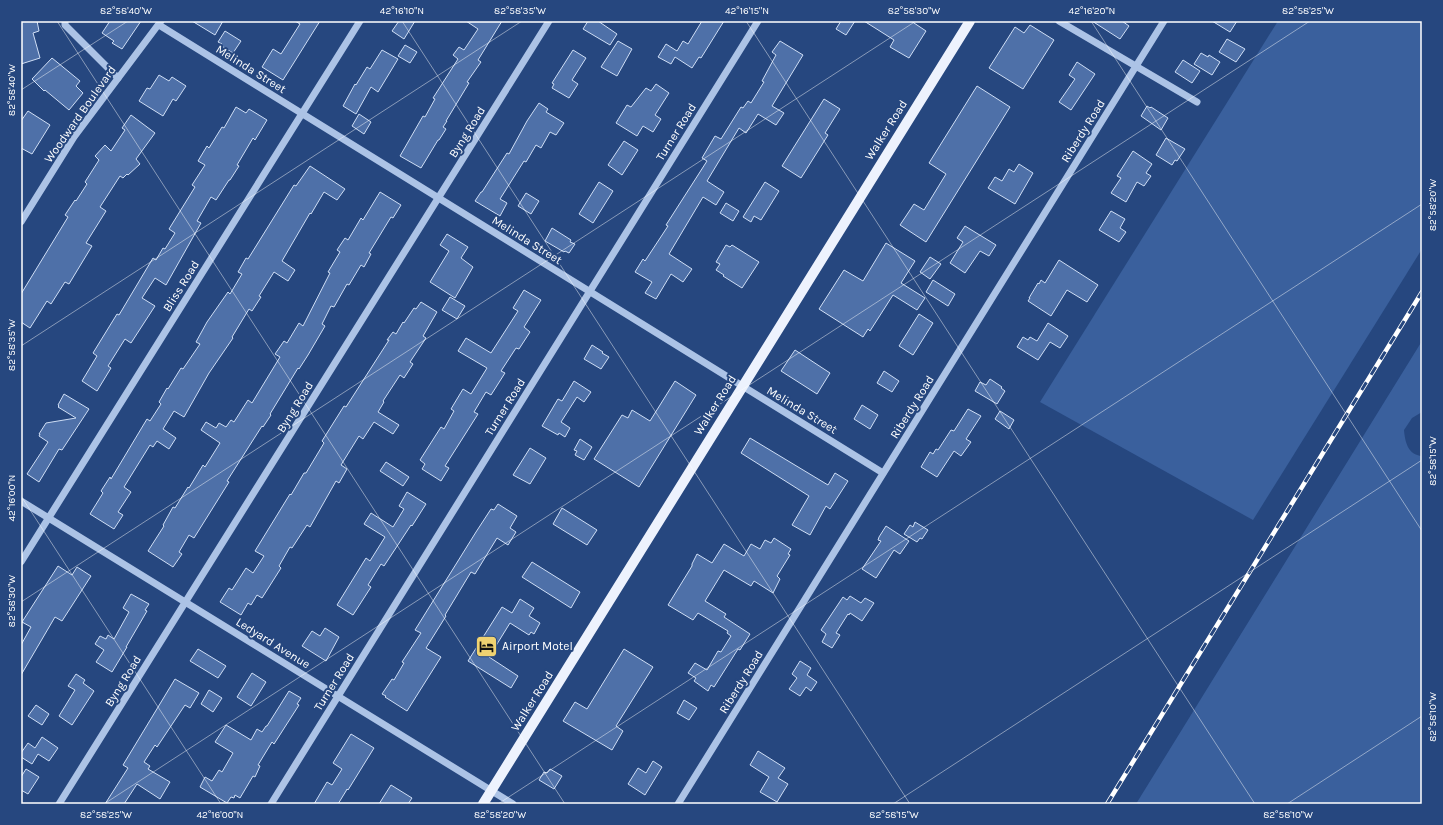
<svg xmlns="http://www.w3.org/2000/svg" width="1443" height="825" font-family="Karla,sans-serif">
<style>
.green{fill:#3a609d}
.building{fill:#4e70a8;stroke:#cfdef5}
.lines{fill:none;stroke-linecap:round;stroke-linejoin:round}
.minor{stroke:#acc3e6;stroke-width:7}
.major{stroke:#edf2fd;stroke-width:10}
.rail-casing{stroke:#fff;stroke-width:4.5}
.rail{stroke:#26477f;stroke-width:3;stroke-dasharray:9;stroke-linecap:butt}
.ticks{fill:none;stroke:#fff;stroke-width:1;stroke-opacity:0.45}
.labels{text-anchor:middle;stroke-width:4;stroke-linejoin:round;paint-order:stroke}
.street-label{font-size:12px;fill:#fff;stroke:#26477f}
.poi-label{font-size:12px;fill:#fff;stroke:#26477f;text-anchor:start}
.neatline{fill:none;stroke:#fff;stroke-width:1.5}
.ticks-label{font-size:10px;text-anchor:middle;fill:#fff}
</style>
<rect width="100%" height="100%" fill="#26477f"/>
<g class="green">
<polygon points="1278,21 1422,21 1422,249 1253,520 1040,402"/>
<path d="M1422,341v71l-10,6 -8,12c1,12 4,25 18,26v348h-286z"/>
</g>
<g class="building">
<polygon points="21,21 37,21 39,31 33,33 40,58 21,64"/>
<polygon points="110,21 141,21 122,49 112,43 114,41 102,33"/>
<polygon points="192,21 223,21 215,35"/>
<polygon points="295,21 320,21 283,80 262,67 273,49 281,54 300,24"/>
<polygon points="399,21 415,21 404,39 392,31"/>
<polygon points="466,21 502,21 478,60 481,62 467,82 469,83 446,121 447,121 443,127 446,129 439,140 438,140 421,168 400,156 423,116 425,117 435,99 433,98 458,59 453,55 459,47 464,50 478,29"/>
<polygon points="588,21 598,21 617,34 610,45 583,29"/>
<polygon points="702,21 724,21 701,58 699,57 692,68 675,57 671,64 658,57 666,44 677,51 683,41 688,44"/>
<polygon points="841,21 855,21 846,35 836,29"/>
<polygon points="864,21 911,21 926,31 909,58 890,47 894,40"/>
<polygon points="1092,21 1122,21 1129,26 1120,39"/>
<polygon points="1212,21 1237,21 1230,32"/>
<polygon points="1030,25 1054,40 1023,89 989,68 1015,27 1024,33"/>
<polygon points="225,31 241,41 233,53 220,45 222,44 218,42"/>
<polygon points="1227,39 1245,49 1236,62 1219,52"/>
<polygon points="618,41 632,49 617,76 601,67"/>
<polygon points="780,41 803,55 772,106 784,113 776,125 758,114 746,133 739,128 707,181 724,192 716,205 703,197 669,254 692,269 683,282 671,274 656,299 645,293 652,282 635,272 643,259 645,261 668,226 666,225 707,161 702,158 715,136 721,139 741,107 743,108 748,101 751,103 764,82 762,81 776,55 772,52"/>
<polygon points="405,45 417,52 410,63 398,56"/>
<polygon points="382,50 398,59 378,92 371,87 356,114 343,106 355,84 356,85 367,67 370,69"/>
<polygon points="573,50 586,58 572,80 578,84 569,98 552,88 554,84 552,83"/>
<polygon points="1201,53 1208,57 1209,55 1220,62 1212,75 1194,64"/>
<polygon points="52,58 80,81 76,86 83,93 69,110 45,90 44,91 32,79"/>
<polygon points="1183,60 1200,71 1192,83 1175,72"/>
<polygon points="1077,62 1095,74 1071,110 1059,102 1075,79 1069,75"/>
<polygon points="159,75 169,81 172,77 186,86 176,101 173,99 163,116 139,101 147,88 150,89"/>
<polygon points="656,84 669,93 655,115 661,119 653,132 643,126 637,136 616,123 627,105 631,107 646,88 651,91"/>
<polygon points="977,86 1010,107 926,242 900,225 914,204 924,210 946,174 929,163"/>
<polygon points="824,99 840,109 825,133 828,135 801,178 782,166"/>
<polygon points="539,103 548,109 546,112 564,123 556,135 550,132 541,148 536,145 526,162 524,161 500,199 507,203 500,216 475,201 481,192 482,192 507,153 509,154 527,121"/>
<polygon points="1147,106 1150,108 1151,107 1168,118 1161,130 1141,116"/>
<polygon points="236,107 246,113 249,109 267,120 255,140 253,138 237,165 239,166 230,180 229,180 216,200 211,197 197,221 201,223 166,285 155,278 142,298 155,306 131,343 125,339 108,366 111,368 97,391 82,381 97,356 93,353 117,314 119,315 153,258 156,260 163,248 165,249 175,233 169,229 195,187 192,185 205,165 198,161 207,146 209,148 222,127 224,128"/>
<polygon points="28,111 50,125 32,154 21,148 21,121"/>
<polygon points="359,114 371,122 364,134 352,126"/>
<polygon points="131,115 155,133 136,159 140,164 128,175 127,174 123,178 120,176 100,207 106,211 86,243 92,246 69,284 65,282 51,304 47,301 30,328 21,322 21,294 68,217 65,215 75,200 76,201 87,184 85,182 99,160 95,156 105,145 111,151 125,130 122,128"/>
<polygon points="1166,138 1185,149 1177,161 1175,160 1172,165 1156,155"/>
<polygon points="624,141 638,150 622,175 608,165"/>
<polygon points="1133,151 1152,164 1146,173 1151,176 1144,186 1137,182 1126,202 1111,193 1121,178 1117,176"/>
<polygon points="1019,164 1033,173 1015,204 988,188 995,177 1002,181 1009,169 1014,172"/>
<polygon points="310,166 345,189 337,200 324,192 311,214 310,213 282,261 295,270 288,281 274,272 259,296 261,297 252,311 249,309 232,337 233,338 209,373 184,417 174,411 163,429 176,438 169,449 157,441 153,447 150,445 124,487 131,492 118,512 123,515 114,529 90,514 103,493 101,491 110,477 111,479 147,419 150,421 161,404 159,402 167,388 168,389 181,368 183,369 200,344 196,342 207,322 228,292 230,294 242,274 238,272 246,258 248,259 294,185 296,186"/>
<polygon points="599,182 613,191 593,223 579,214"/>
<polygon points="765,182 779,191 761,220 754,216 751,222 743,217"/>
<polygon points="380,192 401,205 393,218 391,217 369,253 371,254 364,267 361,265 349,285 347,284 334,307 331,306 322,324 325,326 308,355 299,369 298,368 270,414 271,415 263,427 262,426 227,481 229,482 194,538 189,535 179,552 182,554 173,567 148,551 164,526 163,525 173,507 175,508 188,487 189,488 203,465 205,467 220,443 201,430 206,422 216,428 219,423 226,427 231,420 234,422 248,400 252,403 280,357 275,354 284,341 287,343 299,323 303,326 330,273 328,272 340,252 337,250 345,238 348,240 361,218 363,220"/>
<polygon points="526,193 539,201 531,214 518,206"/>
<polygon points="726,203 739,211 733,221 720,213"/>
<polygon points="1111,211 1125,219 1120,228 1126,232 1119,242 1099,230"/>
<polygon points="965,226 996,245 989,256 980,251 965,273 950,263 963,242 957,238"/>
<polygon points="552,228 571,240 570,242 575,244 569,253 565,251 564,252 545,241"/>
<polygon points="447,234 468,247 461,258 473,267 455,298 430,282 449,251 440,245"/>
<polygon points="886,243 915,261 901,283 925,298 917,310 893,295 870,331 868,329 863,337 819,309 844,270 863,281"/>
<polygon points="726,245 730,247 732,245 759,262 742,288 723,276 724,275 716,270 720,264 716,262"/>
<polygon points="930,257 941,264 930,279 920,272"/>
<polygon points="1059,260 1098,285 1087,302 1067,290 1051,316 1028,301 1030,298 1029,298 1038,283 1039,284 1041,280 1045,283"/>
<polygon points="933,280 955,294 948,306 926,292"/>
<polygon points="524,290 541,300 524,327 530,332 519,349 516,348 501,371 505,373 491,395 486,392 474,412 478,414 445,466 449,468 441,481 422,469 425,464 420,460 441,427 444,429 454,411 451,409 463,389 471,394 487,368 458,351 466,338 491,353 518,311 513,308"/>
<polygon points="450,297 465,306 457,319 442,310"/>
<polygon points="421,302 437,312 423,336 426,338 410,362 413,364 404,378 400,375 383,401 384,402 378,412 399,425 393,434 374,422 363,439 359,436 341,465 347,469 339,483 336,481 310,527 307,525 292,548 290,547 279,566 281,568 262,598 257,595 251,605 248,603 241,615 220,602 229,588 232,590 246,568 253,573 264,556 255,551 290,494 291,495 304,473 306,473 324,443 322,441 344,406 346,407 389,340 387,340 393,332 396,334 403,322 404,323 414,308 416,309"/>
<polygon points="919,314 933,323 913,355 899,346"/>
<polygon points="1048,323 1068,336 1060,348 1050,342 1038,360 1017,347 1023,337 1028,340 1030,337 1037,341"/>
<polygon points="592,345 603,352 602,353 609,357 601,369 584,359"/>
<polygon points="795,350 830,373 817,394 781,371"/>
<polygon points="884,371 899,381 892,392 877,383"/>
<polygon points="990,379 1002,387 1001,388 1005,391 997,404 975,391 980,382 986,385"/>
<polygon points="574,381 591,392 584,402 577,397 561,422 570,428 565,437 559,433 558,435 542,426 558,399 562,401"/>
<polygon points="675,381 696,395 639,487 594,459 622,415 628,418 632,410 650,421"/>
<polygon points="64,394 89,409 62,450 59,449 39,482 27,474 48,442 39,436 40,434 39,434 46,423 76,418 58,407 59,406 58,405"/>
<polygon points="862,405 878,415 870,429 854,419"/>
<polygon points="968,409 981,416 966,439 971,442 961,456 954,451 937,477 921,467 930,452 933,454 936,449 938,450 951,430 954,431"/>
<polygon points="1000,411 1014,420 1009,429 995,419"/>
<polygon points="750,438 828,485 835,473 848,481 830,509 826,506 810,535 792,525 809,496 741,453"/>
<polygon points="580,439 592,447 584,460 575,455 577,451 574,450"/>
<polygon points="530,448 546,458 530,484 513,475"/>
<polygon points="386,462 409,477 403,486 380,471"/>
<polygon points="407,492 426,504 412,526 411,525 384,566 381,564 368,585 371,587 353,615 337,605 366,558 370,561 385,537 364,524 371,513 393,527 404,509 399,506"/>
<polygon points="498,504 517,516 510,528 516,532 508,545 497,538 475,574 471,572 445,615 446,616 426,648 441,657 407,711 385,697 386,696 382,694 392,679 394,680 404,663 402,662 421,633 415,630 476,532 491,509 494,510"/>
<polygon points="562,508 597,530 587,545 553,524"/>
<polygon points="915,522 928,530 922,539 920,538 917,542 904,534 910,525 913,527"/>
<polygon points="886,526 909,541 900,554 894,550 876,578 862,569 881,541 878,540 879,537"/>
<polygon points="774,538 791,549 788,554 790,555 777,576 780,579 773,593 754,581 751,586 724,570 705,601 726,614 724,617 750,634 740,650 738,649 714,687 711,685 708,691 694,681 696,678 688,673 695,663 707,670 718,651 721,652 731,636 727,633 728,631 698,613 693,620 668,605 692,566 692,564 697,554 712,563 724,544 744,556 751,544 760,549 765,540 771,543"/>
<polygon points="532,562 580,592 571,608 522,577"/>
<polygon points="58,566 72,575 77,567 91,576 62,621 55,617 21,675 21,645 31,627 22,622"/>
<polygon points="131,594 149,604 145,610 147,611 126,647 127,647 112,672 96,662 104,650 95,644 100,636 106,639 108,635 114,639 129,612 123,608"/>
<polygon points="850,596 861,603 865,598 874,603 862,621 850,613 849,615 848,614 836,633 840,635 832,648 822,642 826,634 821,630 843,597 847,600"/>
<polygon points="520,599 534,608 529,616 540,623 534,634 531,632 529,635 510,623 489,657 518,676 511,688 468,661 502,607 512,613"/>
<polygon points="325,628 339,637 326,661 302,646 312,631 320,636"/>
<polygon points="198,649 226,666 218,678 190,661"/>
<polygon points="624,649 653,667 616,726 623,731 612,750 563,721 575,702 587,709"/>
<polygon points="800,661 811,668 807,675 817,682 811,691 806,687 800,696 789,689 797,678 792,674"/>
<polygon points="252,673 266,682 251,706 237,697"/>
<polygon points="76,674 85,680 83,683 94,691 72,725 59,716 75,690 68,686"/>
<polygon points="175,679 199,693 190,708 185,705 157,747 155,745 144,762 150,766 148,769 170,782 160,799 137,784 124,804 105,804 128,768 123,765"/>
<polygon points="209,690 222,698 213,712 201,704"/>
<polygon points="289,691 301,698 297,704 299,705 274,744 272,742 258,765 260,766 255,777 253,776 240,798 235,795 234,798 231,797 227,803 200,787 205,777 212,781 219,770 222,772 233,753 215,742 226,725 251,740 257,729 262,732 266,726 267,726"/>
<polygon points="684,700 697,708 689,720 677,713"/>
<polygon points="36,705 49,714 42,725 28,716"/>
<polygon points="351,734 374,748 348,790 347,789 346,791 338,804 314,804 327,782 332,785 342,769 333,763"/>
<polygon points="42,737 58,748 49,761 38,754 32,764 21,757 21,753 28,743 35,748"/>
<polygon points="758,751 785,768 778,778 788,784 777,802 760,792 769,777 750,765"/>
<polygon points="653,761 662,767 645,795 628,784 638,768 646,773"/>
<polygon points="26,769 39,777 28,794 21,790 21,777"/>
<polygon points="550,769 562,776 554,789 539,780 544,772 547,773"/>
<polygon points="391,785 412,798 408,804 379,804"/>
</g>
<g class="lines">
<g class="minor">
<polyline points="65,21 65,25 118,78"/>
<polyline points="1059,21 1197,102"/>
<polyline points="159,25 883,473"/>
<polyline points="21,222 74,137 161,21"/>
<polyline points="21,501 513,804"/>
<polyline points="21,562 360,21"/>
<polyline points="59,804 549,21"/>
<polyline points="271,804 758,21"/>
<polyline points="678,804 1164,21"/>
</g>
<polyline class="major" points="483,804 970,21"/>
<defs>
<polyline id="rail" points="1107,804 1422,292"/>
</defs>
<use href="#rail" class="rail-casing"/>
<use href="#rail" class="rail"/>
</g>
<path class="ticks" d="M57,21l508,783M402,21l508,783M746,21l509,783M1091,21l331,510M21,90l107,-69M21,346l501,-325M21,496l200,308M21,602l895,-581M104,804l1206,-783M498,804l924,-600M893,804l529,-344M1287,804l135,-88"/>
<defs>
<symbol id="hotel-square" viewBox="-11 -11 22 22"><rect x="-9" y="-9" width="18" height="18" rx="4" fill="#efd271" stroke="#26477f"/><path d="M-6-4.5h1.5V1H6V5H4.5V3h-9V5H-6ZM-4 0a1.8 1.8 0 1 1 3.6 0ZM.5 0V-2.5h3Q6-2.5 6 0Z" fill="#111"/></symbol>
</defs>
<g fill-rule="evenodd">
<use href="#hotel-square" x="474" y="634" width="25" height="25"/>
</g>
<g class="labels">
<g class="street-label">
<text transform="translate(251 69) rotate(32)" y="4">Melinda Street</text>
<text transform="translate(80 114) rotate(-55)" y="4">Woodward Boulevard</text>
<text transform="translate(886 130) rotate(-58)" y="4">Walker Road</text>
<text transform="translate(1083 131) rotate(-58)" y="4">Riberdy Road</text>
<text transform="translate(467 132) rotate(-58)" y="4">Byng Road</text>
<text transform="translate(676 132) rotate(-58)" y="4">Turner Road</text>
<text transform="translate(527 240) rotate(32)" y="4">Melinda Street</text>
<text transform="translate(181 286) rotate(-58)" y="4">Bliss Road</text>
<text transform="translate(715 405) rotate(-58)" y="4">Walker Road</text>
<text transform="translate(295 407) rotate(-58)" y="4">Byng Road</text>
<text transform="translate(505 407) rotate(-58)" y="4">Turner Road</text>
<text transform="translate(912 407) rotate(-58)" y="4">Riberdy Road</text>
<text transform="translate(802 410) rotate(31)" y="4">Melinda Street</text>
<text transform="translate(273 643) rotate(32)" y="4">Ledyard Avenue</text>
<text transform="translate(123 681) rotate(-58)" y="4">Byng Road</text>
<text transform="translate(334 682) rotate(-58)" y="4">Turner Road</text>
<text transform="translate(741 682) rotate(-58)" y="4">Riberdy Road</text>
<text transform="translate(532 701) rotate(-58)" y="4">Walker Road</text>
</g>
<g class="poi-label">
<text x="502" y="650">Airport Motel</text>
</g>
</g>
<rect width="1443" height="825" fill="none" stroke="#26477f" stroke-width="44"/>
<rect x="22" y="22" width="1399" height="781" class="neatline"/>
<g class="ticks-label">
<text x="126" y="14">82°58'40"W</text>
<text x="402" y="14">42°16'10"N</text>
<text x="520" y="14">82°58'35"W</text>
<text x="747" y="14">42°16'15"N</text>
<text x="914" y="14">82°58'30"W</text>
<text x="1092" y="14">42°16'20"N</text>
<text x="1308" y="14">82°58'25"W</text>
<text transform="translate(11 90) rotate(-90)" y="4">82°58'40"W</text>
<text transform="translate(1432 205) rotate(-90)" y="4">82°58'20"W</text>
<text transform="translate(11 345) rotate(-90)" y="4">82°58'35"W</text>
<text transform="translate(1432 461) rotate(-90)" y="4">82°58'15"W</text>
<text transform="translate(11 498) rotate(-90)" y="4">42°16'00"N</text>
<text transform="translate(11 601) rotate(-90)" y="4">82°58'30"W</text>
<text transform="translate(1432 717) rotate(-90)" y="4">82°58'10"W</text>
<text x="106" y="818">82°58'25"W</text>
<text x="220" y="818">42°16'00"N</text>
<text x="500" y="818">82°58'20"W</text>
<text x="894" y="818">82°58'15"W</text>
<text x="1288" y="818">82°58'10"W</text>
</g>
</svg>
